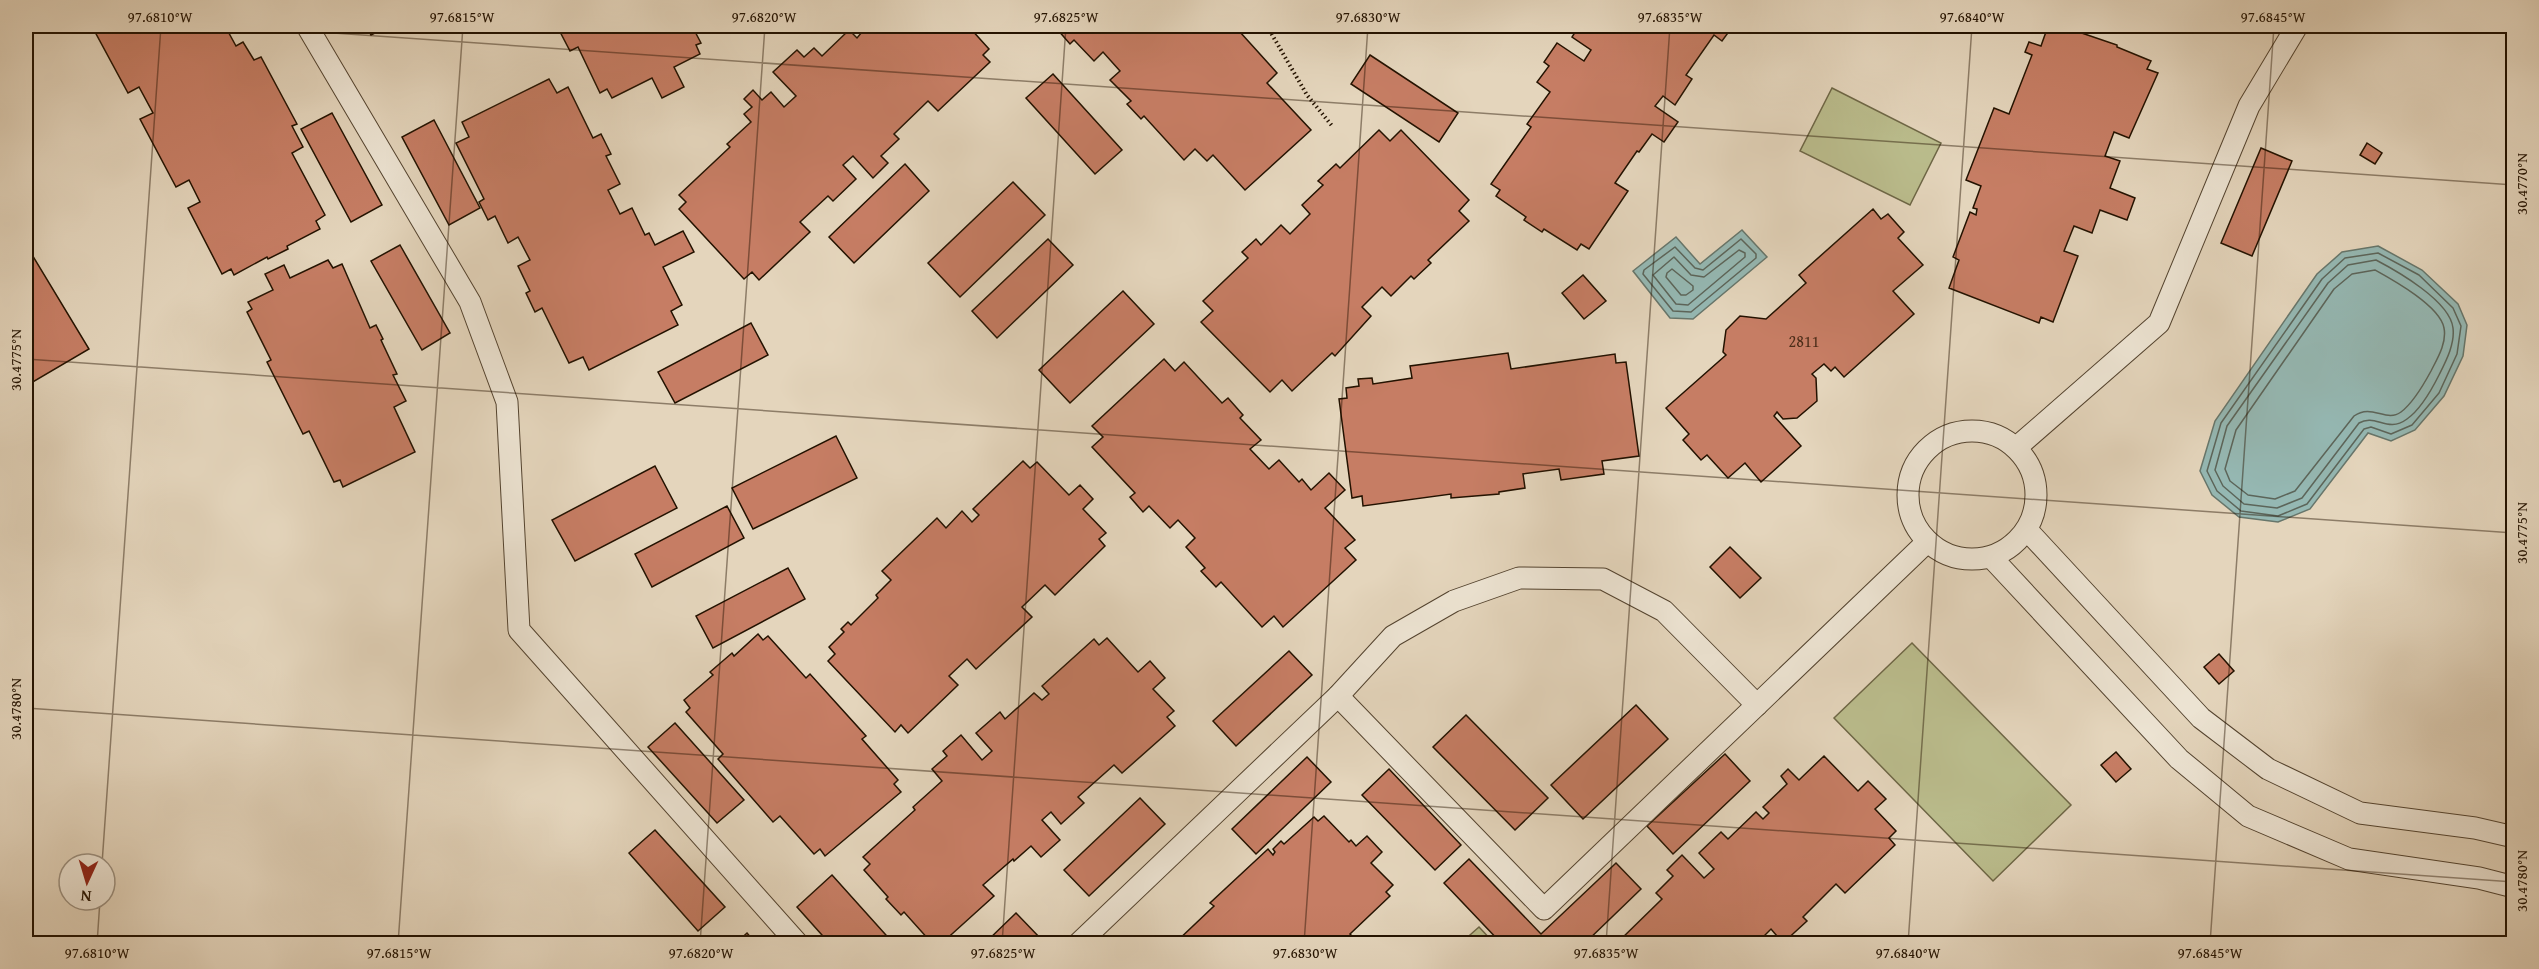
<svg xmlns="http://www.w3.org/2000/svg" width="2539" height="969" font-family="'Gentium Book Plus',serif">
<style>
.green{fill:#babc8c;stroke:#6e6746;stroke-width:1.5}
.water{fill:#95b8b3;stroke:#67766b;stroke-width:1.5}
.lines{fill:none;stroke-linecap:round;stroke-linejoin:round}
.shore{stroke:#5c655a;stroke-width:1.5}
.building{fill:#c67d64;stroke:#231200;stroke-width:1.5}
.lane-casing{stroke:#53432f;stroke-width:23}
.path{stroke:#231200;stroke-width:4;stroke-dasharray:1.5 3;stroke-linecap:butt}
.lane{stroke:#ede4d3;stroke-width:21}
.ticks{fill:none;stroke:#231200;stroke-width:1.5;stroke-opacity:0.45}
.labels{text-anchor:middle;stroke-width:6;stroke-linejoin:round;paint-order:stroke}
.number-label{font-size:16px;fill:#4c2d19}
.neatline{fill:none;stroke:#231200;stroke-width:2}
.ticks-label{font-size:15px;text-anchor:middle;fill:#231200}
</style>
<rect width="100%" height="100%" fill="#e4d5bc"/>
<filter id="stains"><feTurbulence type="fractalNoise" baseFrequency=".00333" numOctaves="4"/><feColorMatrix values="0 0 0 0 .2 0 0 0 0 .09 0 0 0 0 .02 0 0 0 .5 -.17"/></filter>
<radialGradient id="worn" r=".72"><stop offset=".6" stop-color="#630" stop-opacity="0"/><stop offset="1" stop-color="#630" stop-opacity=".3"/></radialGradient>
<g class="green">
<polygon points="1832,88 1941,143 1910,205 1800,151"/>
<polygon points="1912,643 2071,805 1993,881 1834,718"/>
<polygon points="1479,927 1494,943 1461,943"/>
</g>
<g class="water">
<polygon points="1742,230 1767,257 1693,319 1670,318 1633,271 1676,237 1700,264"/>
<polygon points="2378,246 2422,270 2458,304 2467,325 2463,356 2444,396 2415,430 2391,441 2368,433 2310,509 2278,522 2239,517 2212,495 2200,471 2215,421 2317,274 2342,252"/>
</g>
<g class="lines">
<g class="shore">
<polygon points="1741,239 1756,254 1756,258 1691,312 1673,311 1643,274 1644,270 1675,247 1695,268 1703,270"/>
<polygon points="1739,250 1745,253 1745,257 1688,305 1676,304 1653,275 1674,257 1691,275 1704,277"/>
<polygon points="2378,253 2419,275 2453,308 2461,326 2457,354 2439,393 2412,425 2391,434 2371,427 2364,429 2307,504 2278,516 2241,511 2217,491 2207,471 2221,423 2322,279 2345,258"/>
<path d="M2376,260c21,11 74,41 77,68 2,16 -7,33 -14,47 -7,14 -19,35 -32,44 -20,15 -31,-6 -48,4l-57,75 -25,10 -33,-4 -21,-18 -8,-16 12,-44 101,-143 20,-18z"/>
<polygon points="1672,269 1693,286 1693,290 1686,295 1681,295 1666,277 1667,273"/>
<path d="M2375,270c18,10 65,36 69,58 3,15 -7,31 -13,43 -7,13 -18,32 -30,41 -15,11 -29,-9 -47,4l-59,75 -20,8 -27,-4 -18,-14 -5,-12 11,-39 98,-141 18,-15z"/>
</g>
</g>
<g class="building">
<polygon points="103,26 225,26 236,46 243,42 254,60 261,57 297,124 292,126 303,147 292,153 325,215 316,221 320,229 287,246 288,249 268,259 267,257 234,275 231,269 222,274 188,208 200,202 189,180 176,187 140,119 153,113 139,87 128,93 94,30"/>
<polygon points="366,26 389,26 371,35"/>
<polygon points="557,26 692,26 701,43 696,45 700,54 674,67 684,87 662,98 652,78 612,98 607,89 600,93 578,47 570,51"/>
<polygon points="857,26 972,26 970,28 989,49 983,55 990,62 938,111 928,101 894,134 899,139 881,156 888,163 873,178 853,156 843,165 856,179 833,201 828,196 800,222 810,232 759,280 752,272 744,279 679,209 686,202 679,195 730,147 727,144 751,122 744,114 752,107 744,99 753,90 762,100 771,92 784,107 796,96 773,72 797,50 804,57 814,48 822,56 849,30 857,38 862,32"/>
<polygon points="1061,26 1240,26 1243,29 1240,32 1277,73 1267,83 1311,130 1245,190 1213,155 1207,161 1195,149 1184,160 1144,116 1141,119 1127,104 1131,101 1110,80 1120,71 1103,52 1094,61 1074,40 1070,44 1057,29"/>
<polygon points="1579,26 1733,26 1722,41 1714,35 1686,75 1692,79 1675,105 1663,96 1655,106 1678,122 1664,142 1652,134 1639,152 1637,151 1615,183 1628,191 1589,249 1581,244 1577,250 1544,229 1542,232 1524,220 1526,217 1496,196 1500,190 1491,184 1531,127 1527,124 1550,92 1537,82 1549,66 1544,62 1557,43 1584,61 1591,50 1572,37"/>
<polygon points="2048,26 2058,30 2061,26 2117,45 2117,47 2151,61 2147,69 2158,73 2129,138 2114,132 2105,156 2120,161 2110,188 2135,198 2127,220 2100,210 2092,233 2074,226 2064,251 2078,256 2053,322 2041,317 2039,323 1949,288 1959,260 1953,257 1970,212 1976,215 1977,209 1973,208 1981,186 1966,180 1994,108 2009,114 2032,55 2025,52 2029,42 2041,46"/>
<polygon points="1370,55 1458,113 1439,142 1351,84"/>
<polygon points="1053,74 1122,150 1095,174 1026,98"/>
<polygon points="549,79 557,93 568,87 593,138 601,134 611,154 606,156 620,184 608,190 620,214 632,208 645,235 649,233 655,245 683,231 694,252 663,267 682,305 671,311 678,325 589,370 583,357 569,363 542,308 535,312 526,293 530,291 518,266 530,260 518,237 508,243 495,216 488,220 479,202 484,199 456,143 469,137 462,122"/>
<polygon points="332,113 382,205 351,222 301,129"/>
<polygon points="434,120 480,208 449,225 402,137"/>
<polygon points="1379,130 1390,141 1401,130 1469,200 1459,211 1469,221 1428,260 1431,263 1414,279 1411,276 1391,296 1382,287 1362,307 1371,316 1335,356 1332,353 1292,391 1282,380 1270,392 1201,322 1213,311 1203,301 1248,258 1242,252 1256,239 1261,245 1281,225 1290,234 1310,214 1302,205 1323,185 1318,181 1336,164 1340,168"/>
<polygon points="2367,143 2382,153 2375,164 2360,155"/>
<polygon points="2261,148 2292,161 2252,256 2221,243"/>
<polygon points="905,164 929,191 854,263 829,237"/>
<polygon points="1013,182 1045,215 960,297 928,263"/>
<polygon points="1873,209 1881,219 1888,214 1904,232 1898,238 1923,265 1893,291 1914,314 1844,377 1835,367 1831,371 1824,364 1812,374 1816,378 1817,401 1797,418 1783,419 1777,412 1774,416 1801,446 1761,482 1745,463 1728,478 1707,455 1701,460 1683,440 1689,434 1666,408 1726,355 1723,352 1726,330 1740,316 1766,319 1806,283 1799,275"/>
<polygon points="1048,239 1073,265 997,338 972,311"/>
<polygon points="400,245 450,333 422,350 371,261"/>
<polygon points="31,253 89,349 26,386 26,256"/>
<polygon points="328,260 333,268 342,264 370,328 376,325 383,339 381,340 397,374 393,375 406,401 394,407 415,452 343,487 340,480 334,482 309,431 303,434 267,362 271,360 247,312 252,309 248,302 273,290 265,274 284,265 290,278"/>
<polygon points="1583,275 1606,301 1584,319 1562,293"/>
<polygon points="1123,291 1154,324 1070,403 1039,370"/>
<polygon points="751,323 768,355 675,403 658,372"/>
<polygon points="1508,353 1511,369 1615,354 1616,363 1626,362 1639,456 1602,461 1604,474 1561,480 1559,469 1523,474 1525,488 1499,492 1499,494 1451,498 1451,494 1363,506 1362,496 1352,498 1339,399 1347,398 1346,388 1359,386 1358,379 1372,378 1373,384 1412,378 1410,366"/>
<polygon points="1164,359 1175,371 1184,362 1222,403 1228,398 1243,415 1240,418 1261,440 1250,449 1269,469 1279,460 1299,482 1302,479 1311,490 1329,473 1345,490 1325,508 1355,540 1345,548 1356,560 1283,627 1274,616 1262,627 1221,582 1216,587 1201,571 1205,568 1186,547 1195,538 1178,520 1170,528 1149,506 1143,512 1130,497 1135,493 1092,447 1103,437 1092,426"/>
<polygon points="836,436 857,478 753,529 732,488"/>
<polygon points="1023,461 1030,468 1037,462 1069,495 1080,485 1093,499 1083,509 1106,533 1099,539 1105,546 1055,595 1045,585 1022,607 1032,617 976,669 967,659 949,676 958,685 908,733 901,725 895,732 828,661 835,654 829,647 844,632 841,629 848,622 851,625 878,598 876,595 891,580 882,571 937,518 946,528 962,511 972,522 979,515 973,509"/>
<polygon points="655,466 677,508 575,561 552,520"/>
<polygon points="727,506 744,538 652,587 635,554"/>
<polygon points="1730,547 1761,578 1740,598 1710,567"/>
<polygon points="788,568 805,599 713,648 696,616"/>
<polygon points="758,634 763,640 768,636 806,678 810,674 866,736 862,739 898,780 894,784 901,792 825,856 820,849 814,854 780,816 773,822 718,759 723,754 686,712 690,708 684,700 713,675 710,672 732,653 734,656"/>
<polygon points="1107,638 1138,672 1150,661 1165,678 1153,689 1174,711 1167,717 1175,726 1122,773 1114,765 1078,797 1084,803 1061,824 1051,812 1042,820 1060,840 1041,857 1031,846 1014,861 1013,859 983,885 994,896 942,943 936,936 930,941 904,912 901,915 886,899 888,897 864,870 870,864 863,857 915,810 913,807 942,781 932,769 947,756 943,751 961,735 982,760 992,751 976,733 1000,712 1005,719 1034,693 1042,700 1049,694 1042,686 1094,639 1099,645"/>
<polygon points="1289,651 1312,675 1236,746 1213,721"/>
<polygon points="2219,654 2234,671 2219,684 2204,667"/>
<polygon points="1636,705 1668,739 1583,819 1551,785"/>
<polygon points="1466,715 1548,798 1515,830 1433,747"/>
<polygon points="675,723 744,800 717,823 648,747"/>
<polygon points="2116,752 2131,769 2116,782 2101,765"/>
<polygon points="1725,754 1750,781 1673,854 1647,826"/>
<polygon points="1824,756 1858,791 1868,781 1886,799 1875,809 1896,831 1889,838 1895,845 1845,893 1836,884 1803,917 1807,921 1783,943 1771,929 1761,939 1765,944 1616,944 1662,899 1656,893 1673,876 1667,870 1682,855 1704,878 1714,869 1699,853 1721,832 1728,839 1756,812 1763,819 1769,813 1763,807 1787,784 1781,776 1788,769 1799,780"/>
<polygon points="1307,757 1331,782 1256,854 1232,829"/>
<polygon points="1389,769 1461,845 1435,870 1362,795"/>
<polygon points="1140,798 1165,824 1089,896 1064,870"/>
<polygon points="1324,816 1349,842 1351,840 1356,846 1367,836 1382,852 1371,863 1393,885 1386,892 1390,896 1350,934 1354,938 1348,944 1174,944 1214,906 1210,903 1268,849 1273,855 1275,852 1273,849 1281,841 1284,844 1314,817 1318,821"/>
<polygon points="655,830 725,907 698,931 629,853"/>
<polygon points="1469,859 1541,934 1616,863 1641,889 1584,944 1546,944 1540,937 1533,944 1502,944 1444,883"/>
<polygon points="832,875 894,944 830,944 797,907"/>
<polygon points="1016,913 1041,939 1035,944 984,944"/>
<polygon points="747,933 756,944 735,944"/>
<polygon points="1121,936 1128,944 1113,944"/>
</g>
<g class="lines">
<defs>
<g id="lane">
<polyline points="307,26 470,302 507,402 519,630 798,944"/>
<circle cx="1972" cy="495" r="64"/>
<polyline points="2017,447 2159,323 2249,106 2297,26"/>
<polyline points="2027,530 2201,718 2268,769 2360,813 2475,828 2514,837"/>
<polyline points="1991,557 2179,759 2248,816 2349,859 2479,878 2514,887"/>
<polyline points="1338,696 1544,909 1927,542"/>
<polyline points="1078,944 1338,696 1393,636 1454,601 1519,578 1603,579 1664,611 1757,705"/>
</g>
</defs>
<use href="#lane" class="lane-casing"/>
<polyline class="path" points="1267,26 1307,95 1333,127"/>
<use href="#lane" class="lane"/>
</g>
<path class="ticks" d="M233,26l2281,159M26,359l2488,174M26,708l2488,174M102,864l59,-838M97,944l3,-44M398,944l65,-918M700,944l65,-918M1002,944l64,-918M1304,944l64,-918M1606,944l64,-918M1908,944l64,-918M2210,944l64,-918M2512,944l2,-27"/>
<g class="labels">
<g class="number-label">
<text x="1804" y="347">2811</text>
</g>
</g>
<rect width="2539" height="969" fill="none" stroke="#e4d5bc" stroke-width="66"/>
<g transform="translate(87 882) rotate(184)"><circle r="28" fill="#ede4d3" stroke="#9c907f" stroke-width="1.5"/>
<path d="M0-4.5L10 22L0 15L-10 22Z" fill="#8f2418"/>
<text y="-9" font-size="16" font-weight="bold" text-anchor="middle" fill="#231200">N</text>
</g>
<rect x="33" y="33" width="2473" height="903" class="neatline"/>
<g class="ticks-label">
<text x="160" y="22">97.6810°W</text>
<text x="462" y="22">97.6815°W</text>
<text x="764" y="22">97.6820°W</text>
<text x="1066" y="22">97.6825°W</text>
<text x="1368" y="22">97.6830°W</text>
<text x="1670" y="22">97.6835°W</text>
<text x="1972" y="22">97.6840°W</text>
<text x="2273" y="22">97.6845°W</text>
<text transform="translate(2522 184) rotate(-90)" y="5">30.4770°N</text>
<text transform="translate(16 360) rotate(-90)" y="5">30.4775°N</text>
<text transform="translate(2522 533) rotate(-90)" y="5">30.4775°N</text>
<text transform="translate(16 709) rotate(-90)" y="5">30.4780°N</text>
<text transform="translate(2522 881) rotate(-90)" y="5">30.4780°N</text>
<text x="97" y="958">97.6810°W</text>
<text x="399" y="958">97.6815°W</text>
<text x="701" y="958">97.6820°W</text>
<text x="1003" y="958">97.6825°W</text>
<text x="1305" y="958">97.6830°W</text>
<text x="1606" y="958">97.6835°W</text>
<text x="1908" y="958">97.6840°W</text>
<text x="2210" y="958">97.6845°W</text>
</g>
<rect width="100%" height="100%" filter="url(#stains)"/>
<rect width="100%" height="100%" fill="url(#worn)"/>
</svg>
